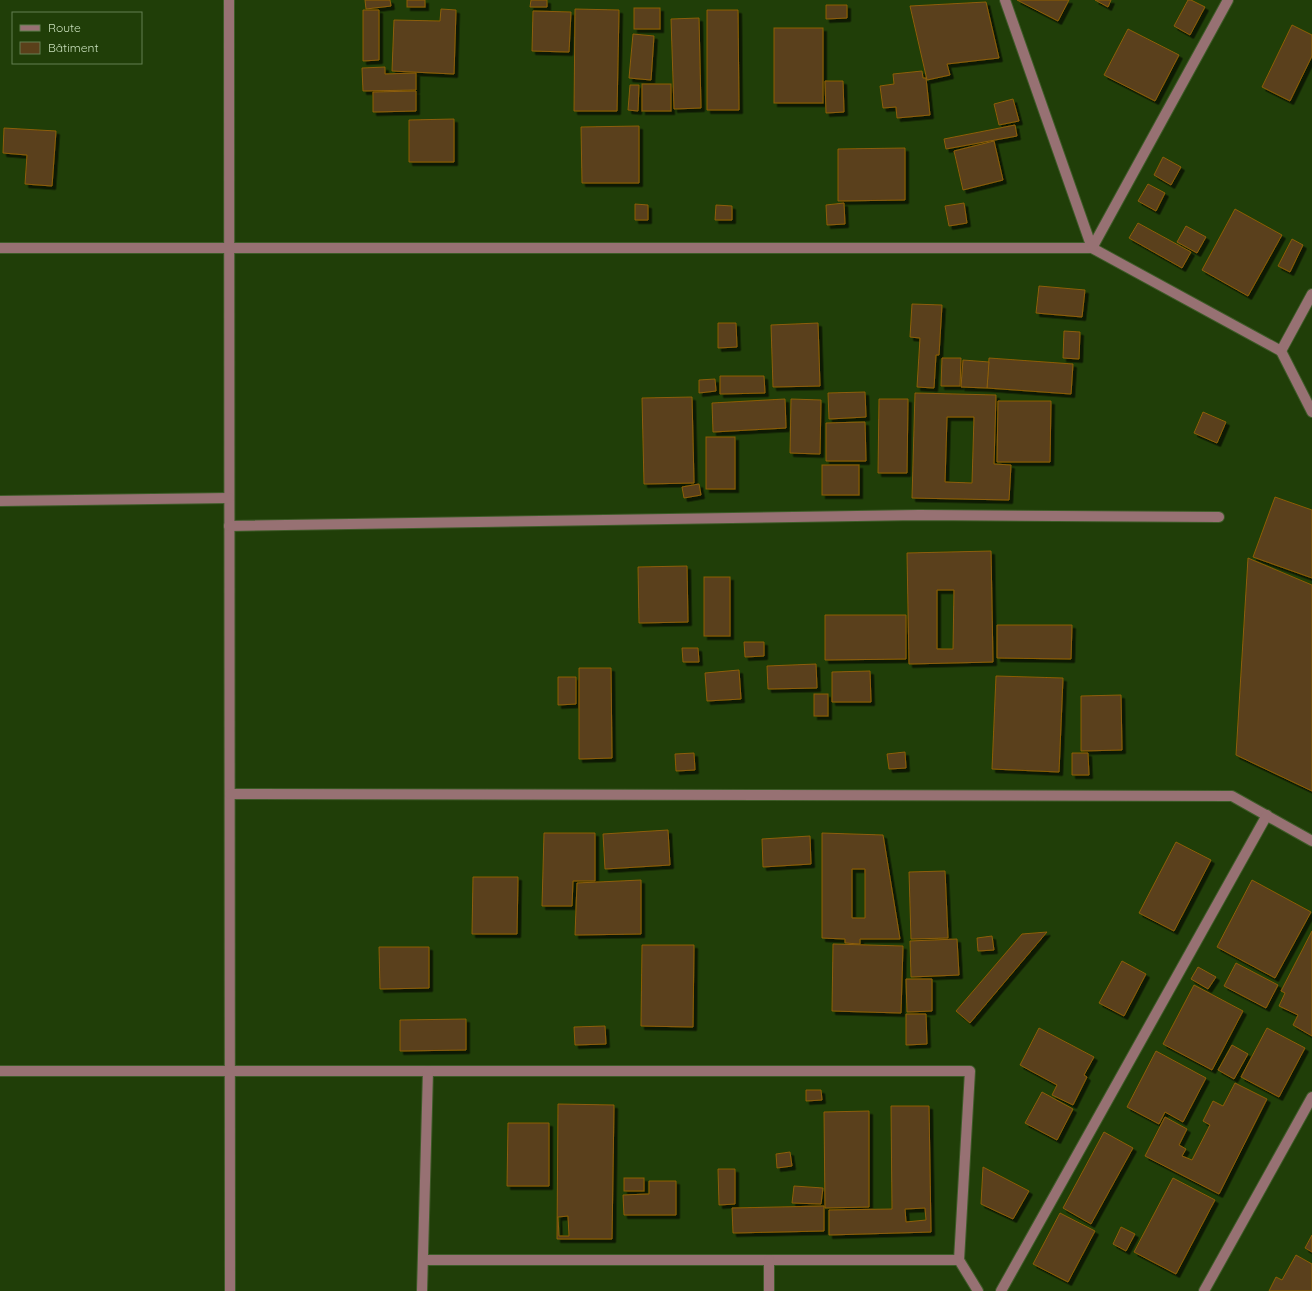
<svg xmlns="http://www.w3.org/2000/svg" width="1312" height="1291" font-family="Quicksand,sans-serif">
<style>
.building{fill:#5a401a;stroke:#8d5e07;fill-rule:evenodd;filter:url(#shadow)}
.lines{fill:none;stroke-linecap:round;stroke-linejoin:round}
.minor-casing{stroke:#3e5b28;stroke-width:12}
.minor{stroke:#977173;stroke-width:10}
</style>
<defs>
<filter id="shadow"><feDropShadow dx="3.5" dy="3.5" stdDeviation="0" flood-color="#0009"/></filter>
</defs>
<rect width="100%" height="100%" fill="#203e08"/>
<g class="building">
<polygon points="365,0 390,0 391,6 366,9"/>
<rect x="407" y="0" width="18" height="7"/>
<polygon points="531,0 547,0 547,7 530,7"/>
<polygon points="1017,0 1069,0 1058,21"/>
<polygon points="1095,0 1111,0 1108,7"/>
<polygon points="1188,0 1191,0 1205,7 1190,35 1174,26"/>
<polygon points="986,2 999,58 947,64 950,75 927,80 910,6"/>
<polygon points="826,5 847,5 847,18 826,19"/>
<rect x="634" y="8" width="26" height="21"/>
<polygon points="441,9 456,10 454,74 392,71 394,20 440,21"/>
<polygon points="575,9 619,10 617,111 574,111"/>
<polygon points="363,10 379,10 379,60 363,61"/>
<polygon points="707,10 738,10 739,110 707,110"/>
<polygon points="533,11 571,12 569,52 532,51"/>
<polygon points="699,18 701,108 674,109 671,19"/>
<polygon points="1292,25 1312,35 1312,56 1290,101 1262,87"/>
<rect x="774" y="28" width="49" height="75"/>
<polygon points="1128,29 1179,55 1155,101 1104,75"/>
<polygon points="633,34 654,36 651,80 629,78"/>
<polygon points="385,67 385,74 416,73 416,90 363,91 362,68"/>
<polygon points="922,71 923,78 926,78 930,115 897,118 896,107 883,108 880,86 894,84 893,74"/>
<polygon points="825,81 843,81 844,112 826,113"/>
<rect x="642" y="84" width="29" height="27"/>
<polygon points="630,85 639,85 638,111 628,110"/>
<polygon points="416,91 416,111 373,112 373,92"/>
<polygon points="1013,99 1019,121 999,125 994,104"/>
<polygon points="454,119 454,162 409,162 409,120"/>
<polygon points="1015,125 1017,136 946,149 944,139"/>
<polygon points="639,126 639,183 582,183 581,127"/>
<polygon points="4,128 56,131 52,186 25,184 27,155 3,153"/>
<polygon points="994,141 1003,180 963,190 954,151"/>
<polygon points="905,148 905,200 838,201 838,149"/>
<polygon points="1163,157 1181,167 1171,185 1154,175"/>
<polygon points="1148,184 1165,193 1156,211 1138,201"/>
<polygon points="844,203 845,224 827,225 826,205"/>
<polygon points="964,203 967,223 949,226 945,206"/>
<polygon points="635,204 648,205 648,220 635,220"/>
<polygon points="716,205 732,206 732,220 715,220"/>
<polygon points="1235,209 1282,235 1248,296 1202,270"/>
<polygon points="1138,223 1191,252 1182,268 1129,238"/>
<polygon points="1186,226 1206,237 1197,253 1177,242"/>
<polygon points="1292,239 1303,245 1290,272 1278,266"/>
<polygon points="1039,286 1085,290 1082,317 1036,313"/>
<polygon points="912,304 942,305 939,355 936,355 934,388 917,387 920,338 910,337"/>
<polygon points="718,323 736,323 737,347 718,348"/>
<polygon points="818,323 820,386 773,387 771,325"/>
<polygon points="1064,331 1080,332 1079,359 1063,358"/>
<polygon points="942,358 961,358 960,386 941,386"/>
<polygon points="989,358 1073,364 1071,394 987,388"/>
<polygon points="963,360 989,362 987,388 961,387"/>
<polygon points="720,376 764,376 765,393 720,394"/>
<polygon points="715,379 716,391 699,393 699,380"/>
<polygon points="865,392 866,417 829,419 828,393"/>
<path d="M915,393l81,2 -2,69 17,1 -2,35 -97,-2zM947,417h27l-2,66 -27,-1z"/>
<polygon points="692,397 694,483 644,484 642,398"/>
<polygon points="785,399 786,428 713,432 712,403"/>
<polygon points="791,399 821,400 820,454 790,453"/>
<polygon points="879,399 908,399 907,473 878,473"/>
<polygon points="998,401 1051,401 1050,462 997,462"/>
<polygon points="1203,412 1226,422 1217,443 1194,433"/>
<polygon points="865,422 866,461 826,461 826,423"/>
<rect x="706" y="437" width="29" height="52"/>
<rect x="822" y="465" width="37" height="30"/>
<polygon points="699,484 701,495 684,498 682,487"/>
<polygon points="1275,497 1312,510 1312,578 1253,557"/>
<path d="M991,551l2,111 -84,2 -2,-111zM937,590h17l-1,59h-16z"/>
<polygon points="1248,558 1312,585 1312,791 1236,755"/>
<polygon points="687,566 688,622 639,623 638,567"/>
<rect x="704" y="577" width="26" height="59"/>
<polygon points="825,615 906,615 906,659 825,660"/>
<polygon points="997,625 1072,625 1071,659 997,658"/>
<polygon points="744,642 764,642 764,656 745,657"/>
<polygon points="682,648 698,648 699,662 683,662"/>
<polygon points="816,664 817,688 768,689 767,666"/>
<polygon points="579,668 611,668 612,758 579,759"/>
<polygon points="739,670 741,699 707,701 705,673"/>
<polygon points="870,671 871,702 832,702 832,672"/>
<polygon points="996,676 1063,678 1059,772 992,769"/>
<polygon points="558,677 576,677 576,704 558,705"/>
<rect x="814" y="694" width="14" height="22"/>
<polygon points="1121,695 1122,750 1081,751 1081,696"/>
<polygon points="905,752 906,768 889,769 887,754"/>
<polygon points="694,753 695,770 676,771 675,754"/>
<polygon points="1072,753 1088,753 1089,775 1072,775"/>
<polygon points="668,830 670,865 605,869 603,834"/>
<polygon points="544,833 595,833 595,881 573,881 572,906 542,906"/>
<path d="M822,833l61,2 17,104h-40v5l-15,-1v-4l-23,-1zM852,869h13v49h-13z"/>
<polygon points="810,836 811,864 763,867 762,839"/>
<polygon points="1176,842 1211,860 1174,931 1139,913"/>
<polygon points="945,871 948,938 911,939 909,872"/>
<polygon points="473,877 518,877 517,934 472,934"/>
<polygon points="641,880 641,934 575,935 577,883"/>
<polygon points="1252,880 1311,912 1275,978 1217,947"/>
<polygon points="1312,931 1312,1036 1293,1025 1298,1015 1279,1006 1285,993 1281,991"/>
<polygon points="1047,932 970,1023 956,1011 1022,934"/>
<polygon points="992,936 994,950 978,951 977,938"/>
<polygon points="957,939 959,975 911,977 910,941"/>
<polygon points="833,944 903,946 901,1013 832,1011"/>
<polygon points="642,945 694,945 693,1027 641,1026"/>
<polygon points="379,947 429,947 429,988 380,989"/>
<polygon points="1122,961 1146,974 1124,1016 1099,1003"/>
<polygon points="1236,963 1278,985 1266,1008 1224,986"/>
<polygon points="1198,967 1216,977 1208,989 1191,979"/>
<polygon points="906,979 932,979 932,1011 907,1012"/>
<polygon points="1194,985 1243,1011 1212,1070 1163,1044"/>
<polygon points="906,1014 926,1014 927,1044 906,1045"/>
<polygon points="466,1019 466,1050 400,1051 400,1020"/>
<polygon points="605,1026 606,1044 575,1045 574,1027"/>
<polygon points="1039,1028 1094,1057 1084,1075 1087,1077 1073,1105 1052,1095 1057,1085 1020,1065"/>
<polygon points="1267,1028 1305,1048 1279,1097 1241,1077"/>
<polygon points="1232,1045 1248,1054 1234,1079 1218,1070"/>
<polygon points="1156,1051 1206,1078 1183,1122 1165,1112 1159,1124 1127,1107"/>
<polygon points="1235,1083 1267,1099 1219,1194 1145,1156 1165,1117 1187,1129 1179,1145 1186,1149 1182,1156 1192,1160 1210,1125 1203,1121 1213,1101 1223,1106"/>
<polygon points="806,1090 821,1090 822,1100 806,1101"/>
<polygon points="1042,1092 1073,1109 1057,1140 1025,1123"/>
<path d="M558,1104l56,1 -2,134h-55zM568,1216l1,20h-10l-1,-19z"/>
<path d="M891,1106h38l2,126 -102,3v-25l63,-1zM925,1208l1,12 -20,2 -1,-13z"/>
<polygon points="869,1111 869,1207 825,1208 824,1112"/>
<polygon points="508,1123 549,1123 549,1186 507,1186"/>
<polygon points="1104,1132 1133,1148 1091,1224 1063,1208"/>
<polygon points="790,1152 792,1166 777,1168 776,1154"/>
<polygon points="983,1167 1029,1191 1013,1219 981,1204"/>
<polygon points="718,1169 735,1169 735,1204 719,1205"/>
<rect x="624" y="1178" width="20" height="13"/>
<polygon points="1173,1178 1215,1200 1176,1274 1134,1252"/>
<polygon points="649,1181 676,1181 676,1215 624,1215 623,1195 649,1194"/>
<polygon points="794,1186 823,1188 821,1204 792,1203"/>
<polygon points="824,1206 824,1231 733,1233 732,1208"/>
<polygon points="1060,1213 1095,1231 1068,1282 1033,1264"/>
<polygon points="1121,1227 1135,1234 1126,1251 1113,1244"/>
<polygon points="1312,1235 1312,1252 1305,1248"/>
<polygon points="1296,1255 1312,1264 1312,1291 1269,1291 1276,1277 1282,1280"/>
</g>
<g class="lines">
<defs>
<g id="minor">
<polyline points="229,0 230,1291"/>
<polyline points="1005,0 1092,248"/>
<polyline points="0,248 1092,248 1281,351"/>
<polyline points="1092,248 1228,0"/>
<polyline points="1312,294 1281,351 1312,412"/>
<polyline points="0,501 229,498"/>
<polyline points="229,526 919,515 1219,517"/>
<polyline points="230,794 1232,796 1312,841"/>
<polyline points="0,1071 970,1071 959,1260 978,1291"/>
<polyline points="423,1260 959,1260"/>
<polyline points="422,1291 428,1071"/>
<polyline points="769,1291 769,1260"/>
<polyline points="1001,1291 1267,815"/>
<polyline points="1204,1291 1312,1097"/>
</g>
</defs>
<use href="#minor" class="minor-casing"/>
<use href="#minor" class="minor"/>
</g>
<rect x="12" y="12" width="130" height="52" fill="#203e08" stroke="#637e50"/>
<rect x="20" y="25" width="20" height="6" fill="#977173" stroke="#637e50"/>
<text x="48" y="32" font-size="12" fill="#c8dfbb">Route</text>
<rect x="20" y="42" width="20" height="12" fill="#5a401a" stroke="#637e50"/>
<text x="48" y="52" font-size="12" fill="#c8dfbb">Bâtiment</text>
</svg>
